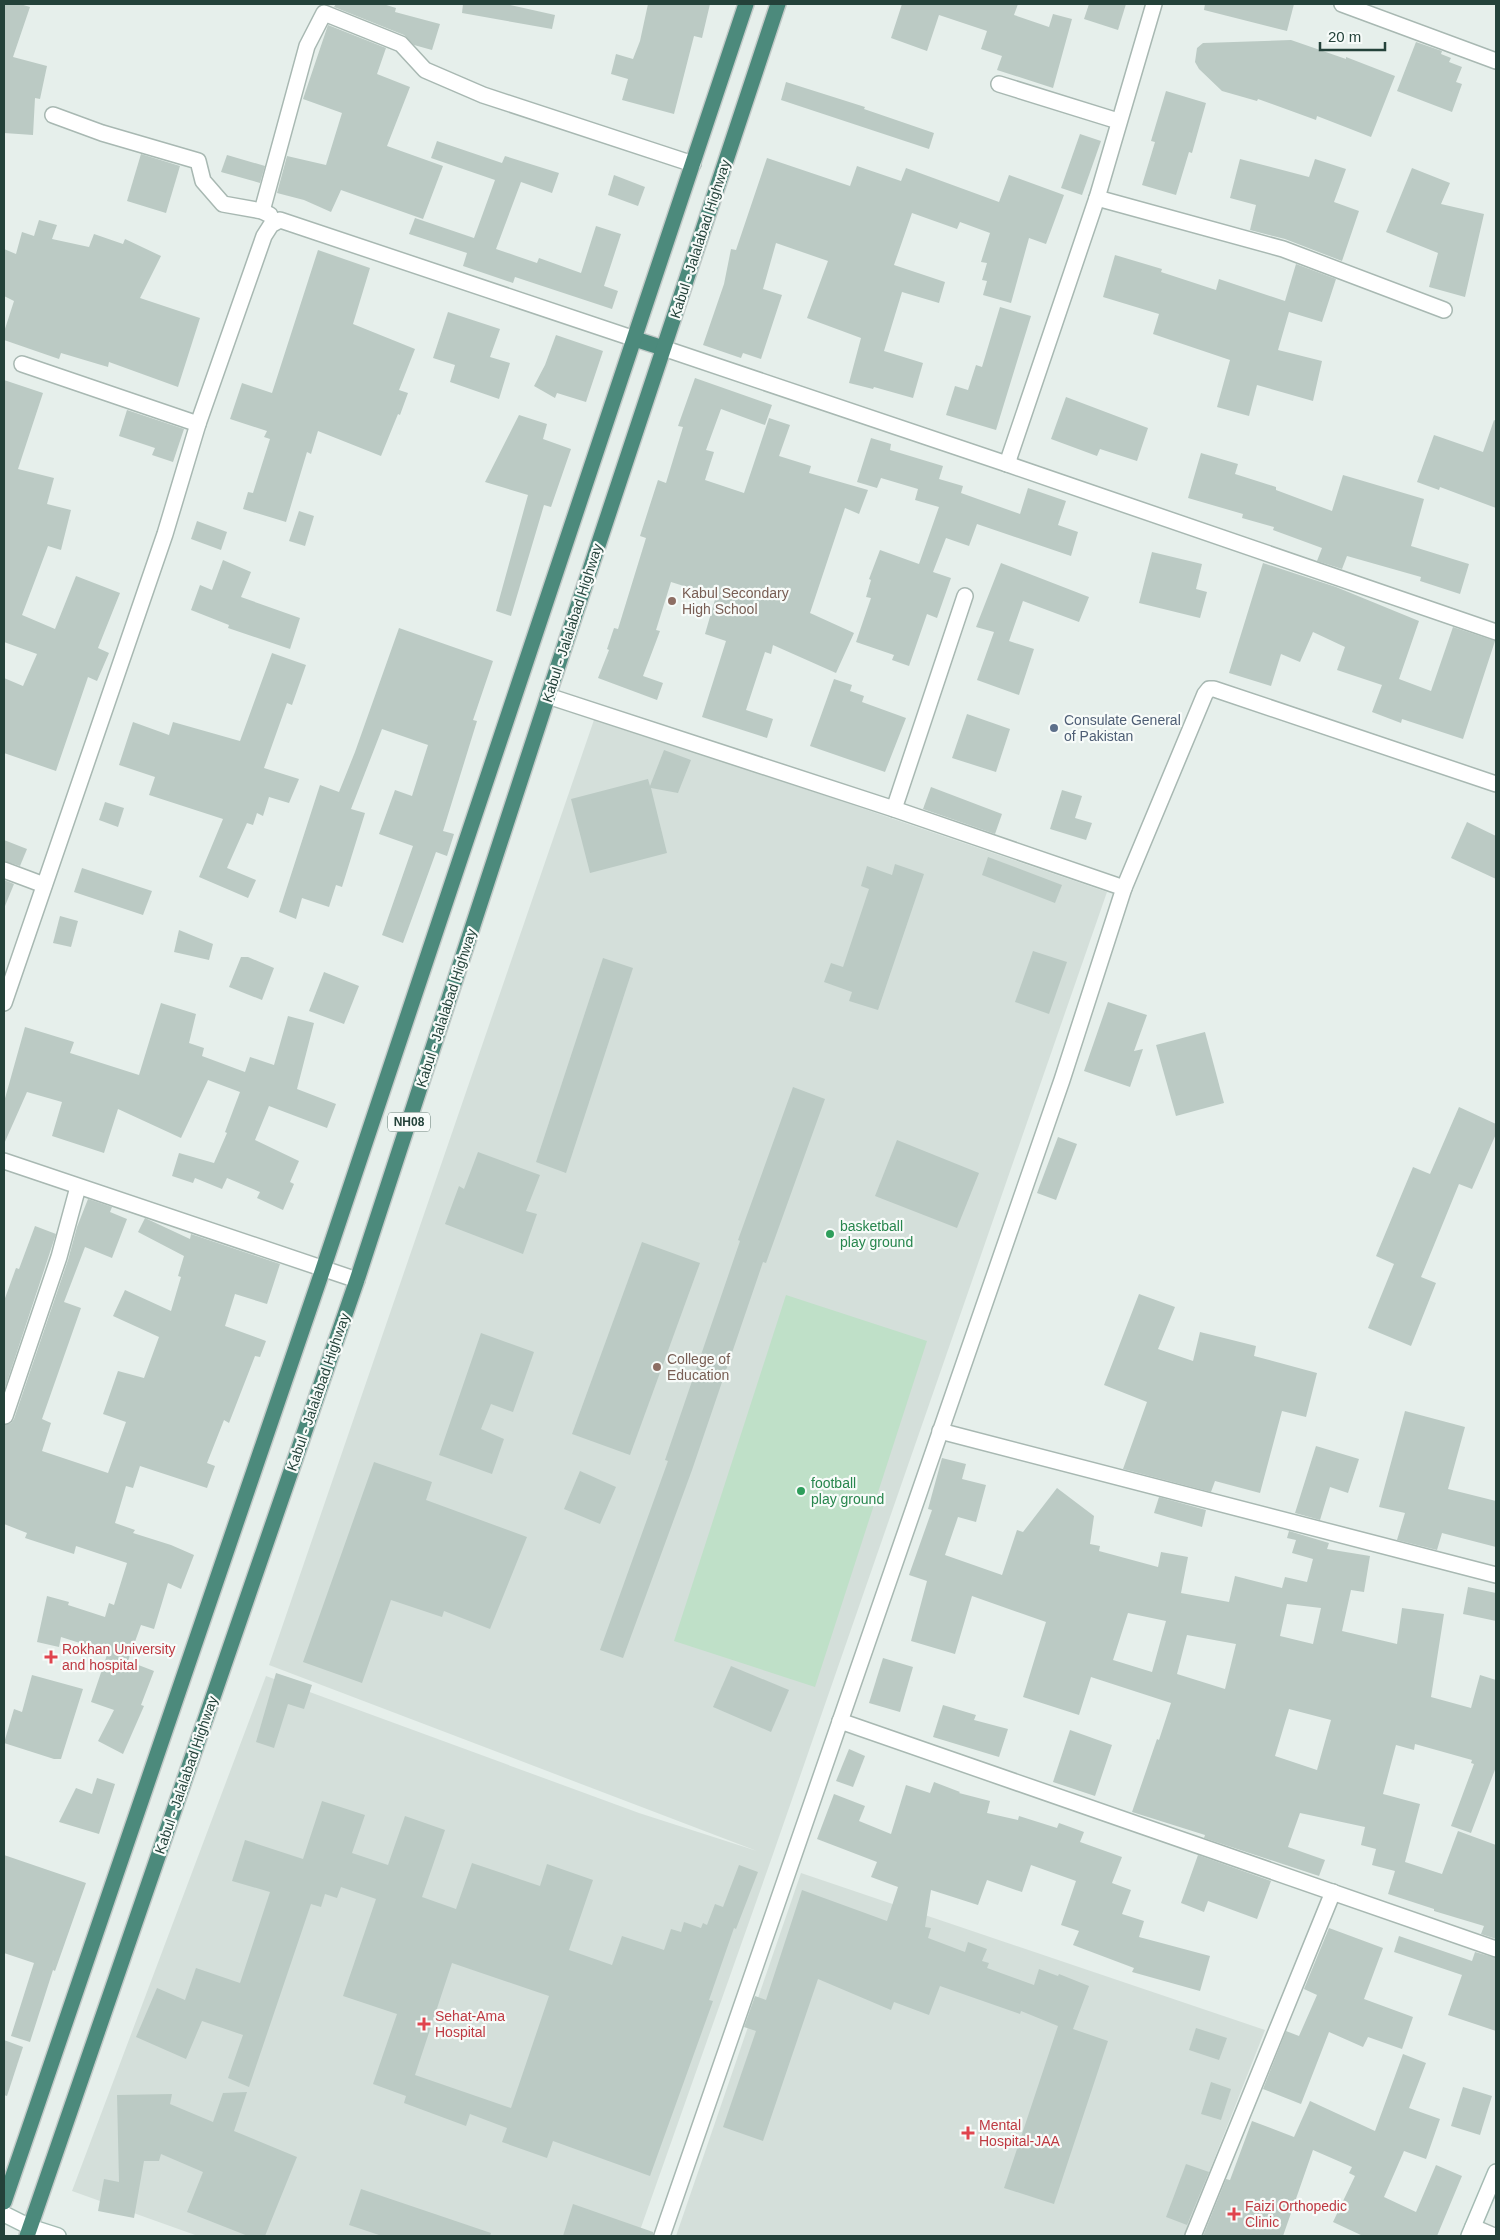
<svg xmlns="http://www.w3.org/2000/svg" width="1500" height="2240" font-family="Arial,sans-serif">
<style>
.built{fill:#d4dfda}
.garden{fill:#bfe0c8}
.building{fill:#bbcac4;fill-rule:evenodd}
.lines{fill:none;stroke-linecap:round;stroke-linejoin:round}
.minor-casing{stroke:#a8b8b2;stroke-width:18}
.tertiary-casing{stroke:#a8b8b2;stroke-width:18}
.secondary-casing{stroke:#a4bbb3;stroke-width:18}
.trunk-casing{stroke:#c2cac8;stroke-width:18}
.minor{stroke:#fff;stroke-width:15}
.tertiary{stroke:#fff;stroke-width:15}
.secondary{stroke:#fff;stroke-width:15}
.trunk{stroke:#4c8a7c;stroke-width:15}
.education-dot{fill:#8d6e63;stroke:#f7fbf9;stroke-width:2}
.service-dot{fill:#5c6f8a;stroke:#f7fbf9;stroke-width:2}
.leisure-dot{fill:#2e9e5b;stroke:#f7fbf9;stroke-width:2}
.health-dot{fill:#e0444e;stroke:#f7fbf9;stroke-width:2}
.labels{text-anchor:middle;stroke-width:4.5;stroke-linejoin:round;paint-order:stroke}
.shield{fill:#f7fbf9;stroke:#637a73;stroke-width:1}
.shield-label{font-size:12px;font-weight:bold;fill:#24423a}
.street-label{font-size:14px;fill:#24423a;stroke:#f7fbf9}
.education-label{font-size:14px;fill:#785e54;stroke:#f7fbf9;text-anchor:start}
.service-label{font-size:14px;fill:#4e5e75;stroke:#f7fbf9;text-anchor:start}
.leisure-label{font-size:14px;fill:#27864d;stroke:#f7fbf9;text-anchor:start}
.health-label{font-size:14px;fill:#be3a42;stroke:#f7fbf9;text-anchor:start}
</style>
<rect width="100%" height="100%" fill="#e6efeb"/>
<g class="built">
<polygon points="595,717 1107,892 772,1857 638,2236 198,2236 72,2191 266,1676 639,1813 757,1851 269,1665"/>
<polygon points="801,1873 1265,2030 1184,2236 676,2236"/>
</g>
<polygon class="garden" points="786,1295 927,1341 815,1687 674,1641"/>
<g class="building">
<polygon points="4,4 20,4 30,7 13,57 47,66 40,99 35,98 33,135 4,133"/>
<polygon points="336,4 383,4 396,8 395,12 440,24 432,50 414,45 404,35 334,7"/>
<polygon points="463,4 506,4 555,15 552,29 462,13"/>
<polygon points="648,4 710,4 702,38 694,36 674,114 622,100 628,79 611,74 616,54 633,59 640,41"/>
<polygon points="902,4 1018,4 1014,15 1049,27 1053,14 1072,19 1053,88 997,70 1002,56 981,49 987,31 939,15 927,51 891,38"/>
<polygon points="1089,4 1126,4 1118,30 1084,19"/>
<polygon points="1205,4 1294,4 1287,31 1204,10"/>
<polygon points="328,25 386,48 377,74 410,87 387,146 443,166 423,219 341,190 331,212 304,200 277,193 287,156 326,165 342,113 303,99"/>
<polygon points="1291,40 1346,59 1346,57 1395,76 1371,137 1317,116 1316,120 1258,99 1257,101 1222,91 1199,69 1195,62 1197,48 1203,43"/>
<polygon points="1416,42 1442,51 1441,54 1451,58 1449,62 1462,67 1456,82 1462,84 1452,112 1397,91"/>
<polygon points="786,82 865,107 864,109 934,133 929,149 781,100"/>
<polygon points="1166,91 1206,103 1192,153 1189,152 1176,195 1142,185 1155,142 1151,141"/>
<polygon points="1080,134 1101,141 1082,195 1061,188"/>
<polygon points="437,141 502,163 505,156 559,173 552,193 521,182 496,249 537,263 539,258 581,273 596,226 621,234 604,286 618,291 612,309 515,277 513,283 463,266 467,253 409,234 415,218 474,238 495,180 431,158"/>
<polygon points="141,154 180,166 166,213 127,201"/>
<polygon points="227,155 265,166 260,183 221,172"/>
<polygon points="767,158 850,186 857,166 901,181 906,168 999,202 1009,175 1064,195 1046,244 1029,238 1011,303 983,295 987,281 982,280 987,263 981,262 990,233 960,222 957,229 912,213 894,265 945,282 939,303 902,292 884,351 923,363 913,398 874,387 873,389 849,383 861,338 807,318 828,261 776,243 763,289 782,295 761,359 743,353 741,358 703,345 724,284 731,249 736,250"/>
<polygon points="1240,159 1309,177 1315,159 1346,169 1334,202 1359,211 1342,261 1285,239 1250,230 1256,205 1230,198"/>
<polygon points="1412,168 1450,183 1441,204 1484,214 1465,297 1429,287 1438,253 1386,232"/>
<polygon points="614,175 645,187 638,206 608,195"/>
<polygon points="39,220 57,225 52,239 89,247 94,234 123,244 125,239 161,256 140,298 200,318 178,387 109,362 108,367 61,353 59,359 4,340 4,332 14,301 4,296 4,249 16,254 22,232 34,236"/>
<polygon points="318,250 370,268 353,324 415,349 399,390 408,393 400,415 398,414 381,456 318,431 311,454 307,452 286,522 243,509 248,492 253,493 270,439 264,437 267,431 230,419 242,383 272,393"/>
<polygon points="1115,255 1162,269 1161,272 1216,290 1219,279 1285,301 1296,264 1336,279 1322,322 1289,312 1278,350 1322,361 1313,401 1257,385 1249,416 1217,407 1230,360 1153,334 1159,314 1103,297"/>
<polygon points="1000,307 1031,316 996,430 946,415 955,386 968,390 976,365 982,367"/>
<polygon points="448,312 500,329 490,357 510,363 499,399 450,382 455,365 433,358"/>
<polygon points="556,335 603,351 586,402 557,393 555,398 534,386 545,365"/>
<polygon points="695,378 772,405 765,425 721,409 706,450 714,452 705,480 744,493 769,418 790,425 779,456 811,466 809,473 868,490 859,514 845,508 810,613 854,633 836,673 773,645 771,654 765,652 746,710 773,719 767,738 702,717 726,641 705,634 716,596 671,582 656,630 660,631 643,676 663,683 657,700 598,678 609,650 607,649 614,628 618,629 646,538 640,536 658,480 666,483 683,427 678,426"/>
<polygon points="4,380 43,393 18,469 54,478 47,504 71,510 61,550 48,546 22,615 55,629 76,576 120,593 98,648 109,653 97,681 88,677 56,771 4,753 4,678 23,686 37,654 4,642"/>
<polygon points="1066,397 1148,428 1137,461 1100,449 1097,456 1051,439"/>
<polygon points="127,410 184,429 173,462 152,455 155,448 119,436"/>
<polygon points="519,415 547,424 543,439 571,449 551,507 544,505 511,616 496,611 528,495 485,482"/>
<polygon points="1494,420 1496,421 1496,508 1440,487 1439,490 1417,482 1434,435 1483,452"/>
<polygon points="871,438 891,444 890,450 943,466 939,479 963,486 961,493 1020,514 1028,488 1066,501 1058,525 1078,532 1071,556 977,524 969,546 946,538 933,572 951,578 937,618 927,614 909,666 892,660 894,655 856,642 871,598 866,597 871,580 869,579 880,550 919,564 939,507 915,500 918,489 881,478 877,488 857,482"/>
<polygon points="1201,453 1238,464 1235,474 1276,487 1276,490 1332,511 1343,475 1424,499 1411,546 1469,564 1460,594 1420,581 1421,577 1347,556 1342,569 1317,561 1322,548 1273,530 1274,527 1242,518 1243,514 1188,498"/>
<polygon points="299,511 314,516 305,546 289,541"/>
<polygon points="197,521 227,532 221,550 191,539"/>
<polygon points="1152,552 1202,564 1196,589 1207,592 1200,618 1139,603"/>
<polygon points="223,560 251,572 241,597 300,618 290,649 228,628 229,625 191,610 200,585 212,590"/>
<polygon points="1001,563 1089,597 1079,622 1023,601 1009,641 1034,649 1019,695 977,680 994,632 976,627"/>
<polygon points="1263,563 1336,587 1419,621 1399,679 1431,691 1453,627 1495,641 1463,739 1402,719 1401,723 1372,712 1382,685 1337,670 1345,647 1313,632 1300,662 1281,654 1271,686 1229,673"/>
<polygon points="399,628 493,661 473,720 477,721 443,831 454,834 447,856 436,852 403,943 382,935 413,846 379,834 395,790 412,796 428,745 382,729 351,809 365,813 342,887 336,885 329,907 302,898 296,919 279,912 320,785 339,792 355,752"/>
<polygon points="272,653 306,665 292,705 287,703 264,768 299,779 289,803 269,797 263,816 257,813 253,825 247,823 227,868 256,880 248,898 199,877 223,819 149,795 155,777 119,765 133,722 169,735 173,722 240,741"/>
<polygon points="834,679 852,685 850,691 864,696 862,702 906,718 885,772 810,746"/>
<polygon points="967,714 1010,729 996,772 952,758"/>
<polygon points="664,750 691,760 678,793 651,788 667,853 590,873 571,799 648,779 650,786"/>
<polygon points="931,787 1002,814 995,834 923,809"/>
<polygon points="1062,790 1082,796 1075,818 1092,823 1086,840 1050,829"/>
<polygon points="105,802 124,808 118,827 99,820"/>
<polygon points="1467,822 1496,836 1496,879 1451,858"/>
<polygon points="4,840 27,849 20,866 4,861"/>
<polygon points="988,857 1062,885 1055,903 982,875"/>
<polygon points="895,864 924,874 878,1010 849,1001 852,992 824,982 831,963 843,967 869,889 861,886 867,866 892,875"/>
<polygon points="82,868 152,891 143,915 74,892"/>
<polygon points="4,880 14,884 5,906 4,905"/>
<polygon points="60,916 78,921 71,947 53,943"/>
<polygon points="179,930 213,944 209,960 174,952"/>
<polygon points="1033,951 1067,962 1049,1014 1015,1002"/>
<polygon points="241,957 248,957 274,968 262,1000 229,987"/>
<polygon points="603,958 633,968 566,1173 536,1162"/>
<polygon points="324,972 359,986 344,1024 309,1011"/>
<polygon points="1108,1002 1147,1015 1134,1051 1143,1049 1130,1087 1084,1071"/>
<polygon points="161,1003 196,1014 189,1043 204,1048 202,1056 245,1072 250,1057 274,1065 288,1016 314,1023 297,1089 336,1104 327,1128 269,1106 255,1140 299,1161 290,1182 294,1184 283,1210 257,1198 260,1192 227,1178 222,1189 195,1178 193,1183 172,1176 179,1153 214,1163 227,1133 225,1132 240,1092 208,1080 181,1138 118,1109 104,1153 52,1136 62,1102 27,1092 4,1144 4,1102 25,1027 74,1042 70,1053 139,1075"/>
<polygon points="1205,1032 1224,1103 1176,1116 1156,1045"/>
<polygon points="793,1087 825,1099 766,1263 763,1262 692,1470 623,1658 600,1650 668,1461 665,1460 740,1241 738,1240"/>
<polygon points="1459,1107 1496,1124 1496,1134 1472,1189 1459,1184 1421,1277 1436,1283 1411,1346 1368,1328 1394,1264 1376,1256 1413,1167 1430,1174"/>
<polygon points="1058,1137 1077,1144 1056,1200 1037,1193"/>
<polygon points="897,1140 979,1173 957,1228 875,1196"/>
<polygon points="478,1152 540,1175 526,1211 537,1214 523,1254 445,1224 459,1186 464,1189"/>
<polygon points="88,1199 112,1207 110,1212 127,1219 112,1258 85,1247 64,1302 81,1308 42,1419 51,1423 42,1451 108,1473 126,1422 103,1414 118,1371 144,1378 159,1337 113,1316 125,1290 171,1311 181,1277 178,1276 184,1256 138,1232 145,1218 190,1239 191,1234 280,1264 267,1304 235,1294 225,1326 266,1341 260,1357 255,1356 229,1423 224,1420 207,1463 215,1466 207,1488 140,1466 133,1488 126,1486 115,1523 135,1530 133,1533 171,1545 194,1555 181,1589 168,1583 154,1629 141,1625 128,1661 154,1671 141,1705 144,1706 123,1754 98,1741 114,1710 91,1702 108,1652 61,1637 59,1647 37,1642 47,1596 69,1602 68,1605 105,1617 109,1603 114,1605 127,1563 76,1546 74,1554 25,1538 27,1533 4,1524 4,1425 11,1423 14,1419 68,1260 77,1227"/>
<polygon points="35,1226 56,1234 4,1391 4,1301 16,1268 19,1269"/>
<polygon points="642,1242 700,1263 630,1455 572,1434"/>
<polygon points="1139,1294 1175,1307 1158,1349 1193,1361 1200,1332 1256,1346 1254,1356 1317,1373 1306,1417 1282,1411 1260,1493 1215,1481 1211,1492 1123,1469 1147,1402 1104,1385"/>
<polygon points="481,1333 534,1352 513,1412 491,1404 481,1429 504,1439 492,1474 439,1455"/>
<polygon points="1405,1411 1465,1427 1448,1489 1496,1501 1496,1547 1442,1533 1437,1550 1397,1540 1405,1513 1379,1507"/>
<polygon points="1316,1446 1359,1459 1348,1493 1330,1487 1320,1520 1295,1513"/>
<path d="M942,1458l24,6 -4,15 24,6 -10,37 -18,-5 -13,38 57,20 15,-45 6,2 34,-44 37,28 -4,28 10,2 -1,5 59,16 3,-15 27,5 -7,36 48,9 6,-26 47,12 3,-11 22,5 6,-23 -21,-6 4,-13 -9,-2 2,-7 40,12 -2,6 43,7 -6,36 -13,-2 -9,41 55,13 5,-36 42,6 -13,83 40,11 9,-33 16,5v87l-25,66 -20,-7 23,-62 -3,-1 1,-3 -57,-16 -1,6 -18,-5 -13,49 37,10 -15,58 37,12 16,-43 38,14v94l-15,-5 3,-8 -50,-15v-2l-46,-15 7,-23 -23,-6 4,-16 -15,-4 4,-18 -65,-14 -12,34 37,13 -6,16 -115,-38 1,-3 -73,-23 25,-73 2,1 12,-37 -80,-26 -12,38 -56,-18 23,-75 -74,-26 -17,58 -44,-13 16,-60 -18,-6 23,-65 -4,-1zM1287,1604l34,4 -8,36 -33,-8zM1128,1613l38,8 -14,51 -39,-12zM1187,1635l49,9 -11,45 -48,-15zM1289,1709l42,11 -14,50 -42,-14z"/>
<polygon points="374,1462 432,1482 426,1500 527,1537 490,1629 444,1611 442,1617 391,1600 362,1683 303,1662"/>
<polygon points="580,1471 616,1487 600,1524 564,1509"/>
<polygon points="1159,1497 1206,1510 1202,1527 1154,1513"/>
<polygon points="1468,1587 1496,1593 1496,1621 1463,1614"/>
<polygon points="883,1658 913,1667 900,1712 869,1703"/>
<polygon points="731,1666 789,1690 771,1732 713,1707"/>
<polygon points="276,1673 312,1685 304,1709 288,1704 274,1748 256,1742"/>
<polygon points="32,1675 83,1689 61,1759 54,1759 4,1743 14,1709 22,1712"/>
<polygon points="943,1705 976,1715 974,1720 1008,1729 999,1757 933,1737"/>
<polygon points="1070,1730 1112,1745 1095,1796 1053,1782"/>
<polygon points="849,1749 865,1756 853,1787 836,1781"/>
<polygon points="97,1778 115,1784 99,1834 59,1822 76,1788 92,1794"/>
<polygon points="934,1782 960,1792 959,1793 990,1801 987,1813 1018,1820 1019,1816 1057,1828 1059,1823 1084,1832 1080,1842 1122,1857 1112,1883 1131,1890 1122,1914 1144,1921 1139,1937 1210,1956 1200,1991 1132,1972 1134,1968 1073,1945 1079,1931 1061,1925 1076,1881 1031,1865 1022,1892 987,1880 978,1905 931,1890 925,1927 931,1928 928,1938 965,1952 968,1942 987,1949 982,1961 989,1963 987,1968 1034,1985 1039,1969 1058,1976 1059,1974 1089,1986 1073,2029 1108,2041 1054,2204 1004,2188 1058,2026 1021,2011 1020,2014 940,1986 929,2015 894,2002 891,2010 818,1979 763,2141 723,2127 756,2031 744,2027 755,1996 766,2000 802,1890 887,1921 898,1887 871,1877 877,1862 817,1839 834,1794 865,1806 859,1821 891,1834 906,1785 930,1793"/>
<path d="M322,1801l43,14 -13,38 36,12 17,-49 40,14 -23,67 34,12 16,-46 68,23 7,-22 46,16 -24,70 43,15 10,-29 42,14 7,-21 10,3 3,-10 17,6 2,-5 4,2 8,-21 8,3 16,-42 19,7 -22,57 -2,-1 -25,72 4,1 -63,175 -97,-35 -6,17 -45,-16 5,-14 -37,-14 -4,12 -62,-23 2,-7 -33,-12 24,-70 -54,-18 33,-97 -35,-12 -4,11 -12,-4 -4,13 -10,-3 -62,183 -21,-9 15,-43 -41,-14 -16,38 -50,-22 21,-49 28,12 11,-32 44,15 30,-91 -38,-11 13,-41 58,19zM452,1963l97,33 -38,112 -96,-33z"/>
<polygon points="4,1855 86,1883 55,1971 53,1970 30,2042 11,2036 34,1963 4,1953"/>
<polygon points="1198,1855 1271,1881 1257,1919 1208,1901 1204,1912 1181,1903"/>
<polygon points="1329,1928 1383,1948 1364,1999 1413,2017 1402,2049 1368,2037 1363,2047 1329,2032 1301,2104 1263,2089 1286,2031 1299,2036 1317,1995 1304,1989"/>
<polygon points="1399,1936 1472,1961 1475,1952 1496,1958 1496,2031 1448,2015 1462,1975 1394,1952"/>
<polygon points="1196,2028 1227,2038 1219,2060 1189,2050"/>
<polygon points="4,2040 23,2047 7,2096 4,2095"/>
<polygon points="1403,2054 1426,2063 1409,2108 1440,2119 1426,2159 1404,2151 1384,2197 1416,2212 1436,2165 1462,2176 1437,2236 1363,2236 1333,2222 1355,2176 1349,2173 1352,2167 1313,2150 1283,2236 1203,2236 1226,2179 1230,2180 1252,2121 1294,2137 1310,2101 1375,2131"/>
<polygon points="1211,2082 1231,2089 1221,2120 1201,2114"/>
<polygon points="1463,2087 1492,2096 1480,2135 1451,2126"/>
<polygon points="247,2092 234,2131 297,2157 265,2236 248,2236 187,2212 203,2172 161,2154 159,2161 144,2161 134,2218 98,2211 104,2179 119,2182 117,2095 172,2094 170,2104 213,2122 223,2093"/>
<polygon points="1186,2164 1209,2172 1187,2225 1166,2217"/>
<polygon points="361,2189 491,2233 490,2236 382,2236 349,2225"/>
<polygon points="573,2204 653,2232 653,2236 563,2236"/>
</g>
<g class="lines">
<defs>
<g id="minor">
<polyline points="1342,4 1496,61"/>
<polyline points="999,84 1118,121"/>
<polyline points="53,115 102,133 198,161 203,181 223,204 262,211 270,215"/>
<polyline points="1097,198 1283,249 1444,310"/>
<polyline points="262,211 307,46 324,13 401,44 425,70 483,95 693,164"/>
<polyline points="663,348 1007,464 1496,632"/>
<polyline points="22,364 198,424"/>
<polyline points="1007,464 1097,198 1154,4"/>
<polyline points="548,696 894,809 1124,888"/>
<polyline points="894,809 965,596"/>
<polyline points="4,870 44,885"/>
<polyline points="4,1161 357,1280"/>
<polyline points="5,1416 59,1257 78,1187"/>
<polyline points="940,1431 1496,1575"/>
<polyline points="840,1721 1496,1949"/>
<polyline points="1473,2227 1494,2236"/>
<polyline points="662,2236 1062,1080 1124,888 1205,694 1209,689 1214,689 1496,784"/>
<polyline points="1193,2236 1333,1892"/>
</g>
<polyline id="tertiary" points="4,1003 165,534 198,424 264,236 271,225 280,220 635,339"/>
<g id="secondary">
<polyline points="4,2214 30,2227 58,2236"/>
<polyline points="1469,2236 1496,2172"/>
</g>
<g id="trunk">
<polyline points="635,339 663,348"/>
<polyline points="4,2202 323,1269 746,4"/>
<polyline points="27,2236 357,1280 548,696 778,4"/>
</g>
</defs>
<use href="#minor" class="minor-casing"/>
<use href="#tertiary" class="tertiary-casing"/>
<use href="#secondary" class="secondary-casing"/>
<use href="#trunk" class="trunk-casing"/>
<use href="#minor" class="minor"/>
<use href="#tertiary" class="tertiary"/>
<use href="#secondary" class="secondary"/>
<use href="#trunk" class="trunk"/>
</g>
<g class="education-dot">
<circle cx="672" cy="601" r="5"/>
<circle cx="657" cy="1367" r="5"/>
</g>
<circle class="service-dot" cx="1054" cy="728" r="5"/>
<g class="leisure-dot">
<circle cx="830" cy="1234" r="5"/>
<circle cx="801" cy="1491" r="5"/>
</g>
<g class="health-dot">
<path d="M48.5 1649.5h5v5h5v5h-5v5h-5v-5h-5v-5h5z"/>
<path d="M421.5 2016.5h5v5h5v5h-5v5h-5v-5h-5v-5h5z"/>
<path d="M965.5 2125.5h5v5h5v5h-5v5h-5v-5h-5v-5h5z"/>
<path d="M1231.5 2206.5h5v5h5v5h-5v5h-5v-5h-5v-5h5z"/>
</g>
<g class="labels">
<rect class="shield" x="388" y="1112.5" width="42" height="19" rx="4"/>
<g class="shield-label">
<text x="409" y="1126">NH08</text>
</g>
<g class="street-label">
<text transform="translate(700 239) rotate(-72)" y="5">Kabul - Jalalabad Highway</text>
<text transform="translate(572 623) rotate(-72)" y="5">Kabul - Jalalabad Highway</text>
<text transform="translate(446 1008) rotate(-72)" y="5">Kabul - Jalalabad Highway</text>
<text transform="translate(318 1392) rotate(-71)" y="5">Kabul - Jalalabad Highway</text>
<text transform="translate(186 1775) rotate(-71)" y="5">Kabul - Jalalabad Highway</text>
</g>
<g class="education-label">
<text x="682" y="598">Kabul Secondary<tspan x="682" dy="16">High School</tspan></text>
<text x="667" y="1364">College of<tspan x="667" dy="16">Education</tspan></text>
</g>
<g class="service-label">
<text x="1064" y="725">Consulate General<tspan x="1064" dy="16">of Pakistan</tspan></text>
</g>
<g class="leisure-label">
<text x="840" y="1231">basketball<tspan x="840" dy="16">play ground</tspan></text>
<text x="811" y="1488">football<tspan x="811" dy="16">play ground</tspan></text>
</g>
<g class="health-label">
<text x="62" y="1654">Rokhan University<tspan x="62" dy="16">and hospital</tspan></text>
<text x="435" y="2021">Sehat-Ama<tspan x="435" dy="16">Hospital</tspan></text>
<text x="979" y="2130">Mental<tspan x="979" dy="16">Hospital-JAA</tspan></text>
<text x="1245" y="2211">Faizi Orthopedic<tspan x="1245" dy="16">Clinic</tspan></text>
</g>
</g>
<rect width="1500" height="2240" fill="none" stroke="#24423a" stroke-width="10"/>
<path d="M1320 42v8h65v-8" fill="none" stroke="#24423a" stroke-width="2.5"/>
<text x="1328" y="42" font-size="15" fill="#24423a" stroke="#f7fbf9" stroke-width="4" paint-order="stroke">20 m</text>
</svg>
